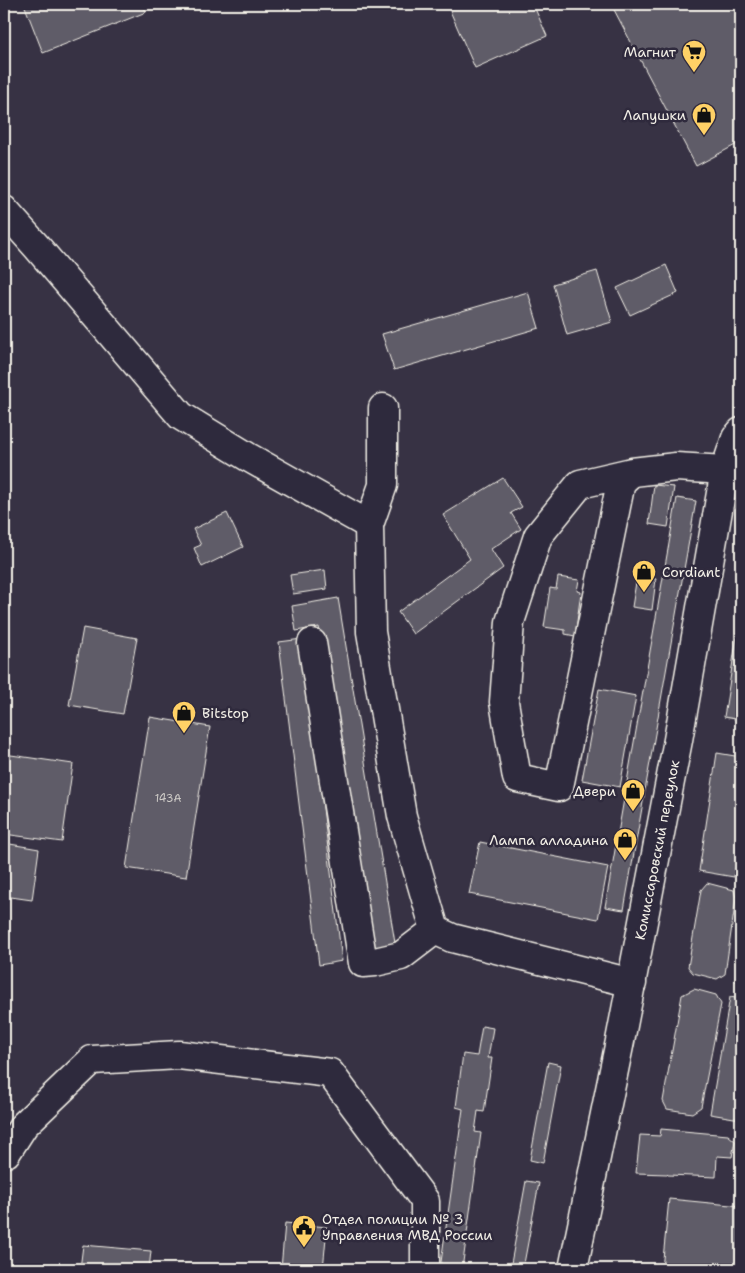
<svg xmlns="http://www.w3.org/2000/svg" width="745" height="1273" font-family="'Shantell Sans',sans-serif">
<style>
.building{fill:#5f5c67;stroke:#f4f1e8}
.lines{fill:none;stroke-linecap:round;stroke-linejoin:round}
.minor-casing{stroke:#f4f1e8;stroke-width:31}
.major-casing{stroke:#f4f1e8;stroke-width:31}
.minor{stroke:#2f2a3d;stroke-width:28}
.major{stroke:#2f2a3d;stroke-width:28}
.labels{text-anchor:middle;stroke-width:5;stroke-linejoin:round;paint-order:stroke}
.number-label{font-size:11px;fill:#cfccc8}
.poi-label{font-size:14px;fill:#f4f1e8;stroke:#2f2a3d;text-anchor:end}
.street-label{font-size:14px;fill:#f4f1e8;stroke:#2f2a3d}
</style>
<rect width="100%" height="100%" fill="#373244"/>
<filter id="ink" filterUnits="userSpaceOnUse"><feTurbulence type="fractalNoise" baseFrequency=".02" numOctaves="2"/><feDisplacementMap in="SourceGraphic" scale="10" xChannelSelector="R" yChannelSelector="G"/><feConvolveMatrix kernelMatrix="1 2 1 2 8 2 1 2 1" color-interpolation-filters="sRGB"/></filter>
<g filter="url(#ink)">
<g class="building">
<polygon points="24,4 143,4 146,12 43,53"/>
<polygon points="447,4 533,4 547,36 475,68"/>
<polygon points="611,4 741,4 741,142 696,166"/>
<polygon points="666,265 678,293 630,315 617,288"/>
<polygon points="597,271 612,322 567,335 553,284"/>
<polygon points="528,292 539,328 394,370 382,334"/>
<polygon points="503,478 522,507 511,513 521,529 491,549 503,568 413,634 398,612 470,559 443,515"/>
<polygon points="654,485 674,487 668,527 649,524"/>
<polygon points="677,498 696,501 624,910 605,907"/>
<polygon points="227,513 243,547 202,567 194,548 201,545 193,529"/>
<polygon points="325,570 327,589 293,594 290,575"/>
<polygon points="637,576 656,579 652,610 632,607"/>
<polygon points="558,577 579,580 577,591 581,592 575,636 565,634 565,630 544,627 550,588 556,589"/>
<polygon points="4,589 9,590 4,617"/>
<polygon points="338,598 396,949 373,953 319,627 296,631 292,606"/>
<polygon points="741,611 741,720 724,717"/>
<polygon points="83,628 137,638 123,714 69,705"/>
<polygon points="302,639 342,961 319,965 279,642"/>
<polygon points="599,689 636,696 620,787 582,780"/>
<polygon points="150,717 210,727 186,877 126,868"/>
<polygon points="717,753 741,757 741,830 734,877 699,871"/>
<polygon points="4,754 73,764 62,842 4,834"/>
<polygon points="480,842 608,867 598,919 469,894"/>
<polygon points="4,843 39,849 32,900 4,896"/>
<polygon points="707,883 734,890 736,898 725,974 717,979 693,973 688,967 701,890"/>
<polygon points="741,945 741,982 735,981"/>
<polygon points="694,989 716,995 721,1004 701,1107 692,1113 667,1109 663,1101 682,995"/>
<polygon points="730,997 741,999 741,1109 740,1119 710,1114"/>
<polygon points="482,1026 493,1028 488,1058 492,1058 484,1112 478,1111 475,1132 481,1133 462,1269 440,1269 463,1109 456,1107 463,1054 477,1056"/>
<polygon points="548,1062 561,1065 543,1163 530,1160"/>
<polygon points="661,1129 728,1135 735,1141 732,1157 717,1156 716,1177 668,1175 667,1174 636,1173 640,1135 660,1136"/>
<polygon points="526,1181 539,1183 523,1269 510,1269"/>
<polygon points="669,1199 741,1206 741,1269 662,1269"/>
<polygon points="285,1223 327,1227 323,1269 281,1269"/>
<polygon points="83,1245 151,1251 149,1269 80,1269"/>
</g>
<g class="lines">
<defs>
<g id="minor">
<polyline points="4,210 37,247 181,416 248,457 369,525"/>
<polyline points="383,408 383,485 369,525 371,632 402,816 435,930 452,938 632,983"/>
<polyline points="632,472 580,484 538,536 510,622 504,702 517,778 559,787 621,482 632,472 676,467 725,470"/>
<polyline points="312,643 363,963 375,962 401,956 435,930"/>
<polyline points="4,1154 6,1153 24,1125 92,1060 179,1055 330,1073 425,1201 425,1269"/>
</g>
<polyline id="major" points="573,1269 620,1041 678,740 725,470 736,438 741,432"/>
</defs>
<use href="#minor" class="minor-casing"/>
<use href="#major" class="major-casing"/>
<use href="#minor" class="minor"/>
<use href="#major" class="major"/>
</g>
</g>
<defs>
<symbol id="supermarket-pin" viewBox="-11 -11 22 30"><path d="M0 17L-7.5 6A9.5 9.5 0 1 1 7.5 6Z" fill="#ffd166" stroke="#2f2a3d"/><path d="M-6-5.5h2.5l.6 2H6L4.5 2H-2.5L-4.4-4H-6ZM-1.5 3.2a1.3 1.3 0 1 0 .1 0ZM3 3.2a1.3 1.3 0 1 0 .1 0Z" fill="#111"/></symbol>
<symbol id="shop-pin" viewBox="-11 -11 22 30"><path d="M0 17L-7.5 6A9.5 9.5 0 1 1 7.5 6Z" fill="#ffd166" stroke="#2f2a3d"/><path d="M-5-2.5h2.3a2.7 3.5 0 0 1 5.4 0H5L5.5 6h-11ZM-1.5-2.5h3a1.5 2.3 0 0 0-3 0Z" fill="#111"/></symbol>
<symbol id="civic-pin" viewBox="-11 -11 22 30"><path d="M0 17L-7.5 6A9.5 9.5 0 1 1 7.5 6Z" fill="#ffd166" stroke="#2f2a3d"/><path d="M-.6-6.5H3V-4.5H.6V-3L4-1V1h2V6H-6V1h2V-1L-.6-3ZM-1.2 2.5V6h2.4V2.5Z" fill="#111"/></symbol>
</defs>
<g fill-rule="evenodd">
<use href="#supermarket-pin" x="680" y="38" width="28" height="38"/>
<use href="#shop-pin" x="690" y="101" width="28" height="38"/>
<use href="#shop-pin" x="630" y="558" width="28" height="38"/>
<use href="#shop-pin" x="170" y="699" width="28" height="38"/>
<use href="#shop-pin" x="619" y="777" width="28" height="38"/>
<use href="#shop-pin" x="611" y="826" width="28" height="38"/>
<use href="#civic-pin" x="290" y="1213" width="28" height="38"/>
</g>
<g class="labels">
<g class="number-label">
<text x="168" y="802">143А</text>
</g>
<g class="poi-label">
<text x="676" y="57">Магнит</text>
<text x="686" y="120">Лапушки</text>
<text x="662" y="577" text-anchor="start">Cordiant</text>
<text x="202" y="718" text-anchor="start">Bitstop</text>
<text x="616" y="796">Двери</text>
<text x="608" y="845">Лампа алладина</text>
<text x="322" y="1224" text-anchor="start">Отдел полиции № 3<tspan x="322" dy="16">Управления МВД России</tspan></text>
</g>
<g class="street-label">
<text transform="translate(657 850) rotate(-79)" y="5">Комиссаровский переулок</text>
</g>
</g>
<rect width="745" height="1273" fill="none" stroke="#2f2a3d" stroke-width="20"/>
<rect x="10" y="10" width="725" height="1253" fill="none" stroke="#f4f1e8" stroke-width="2" filter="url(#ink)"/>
</svg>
